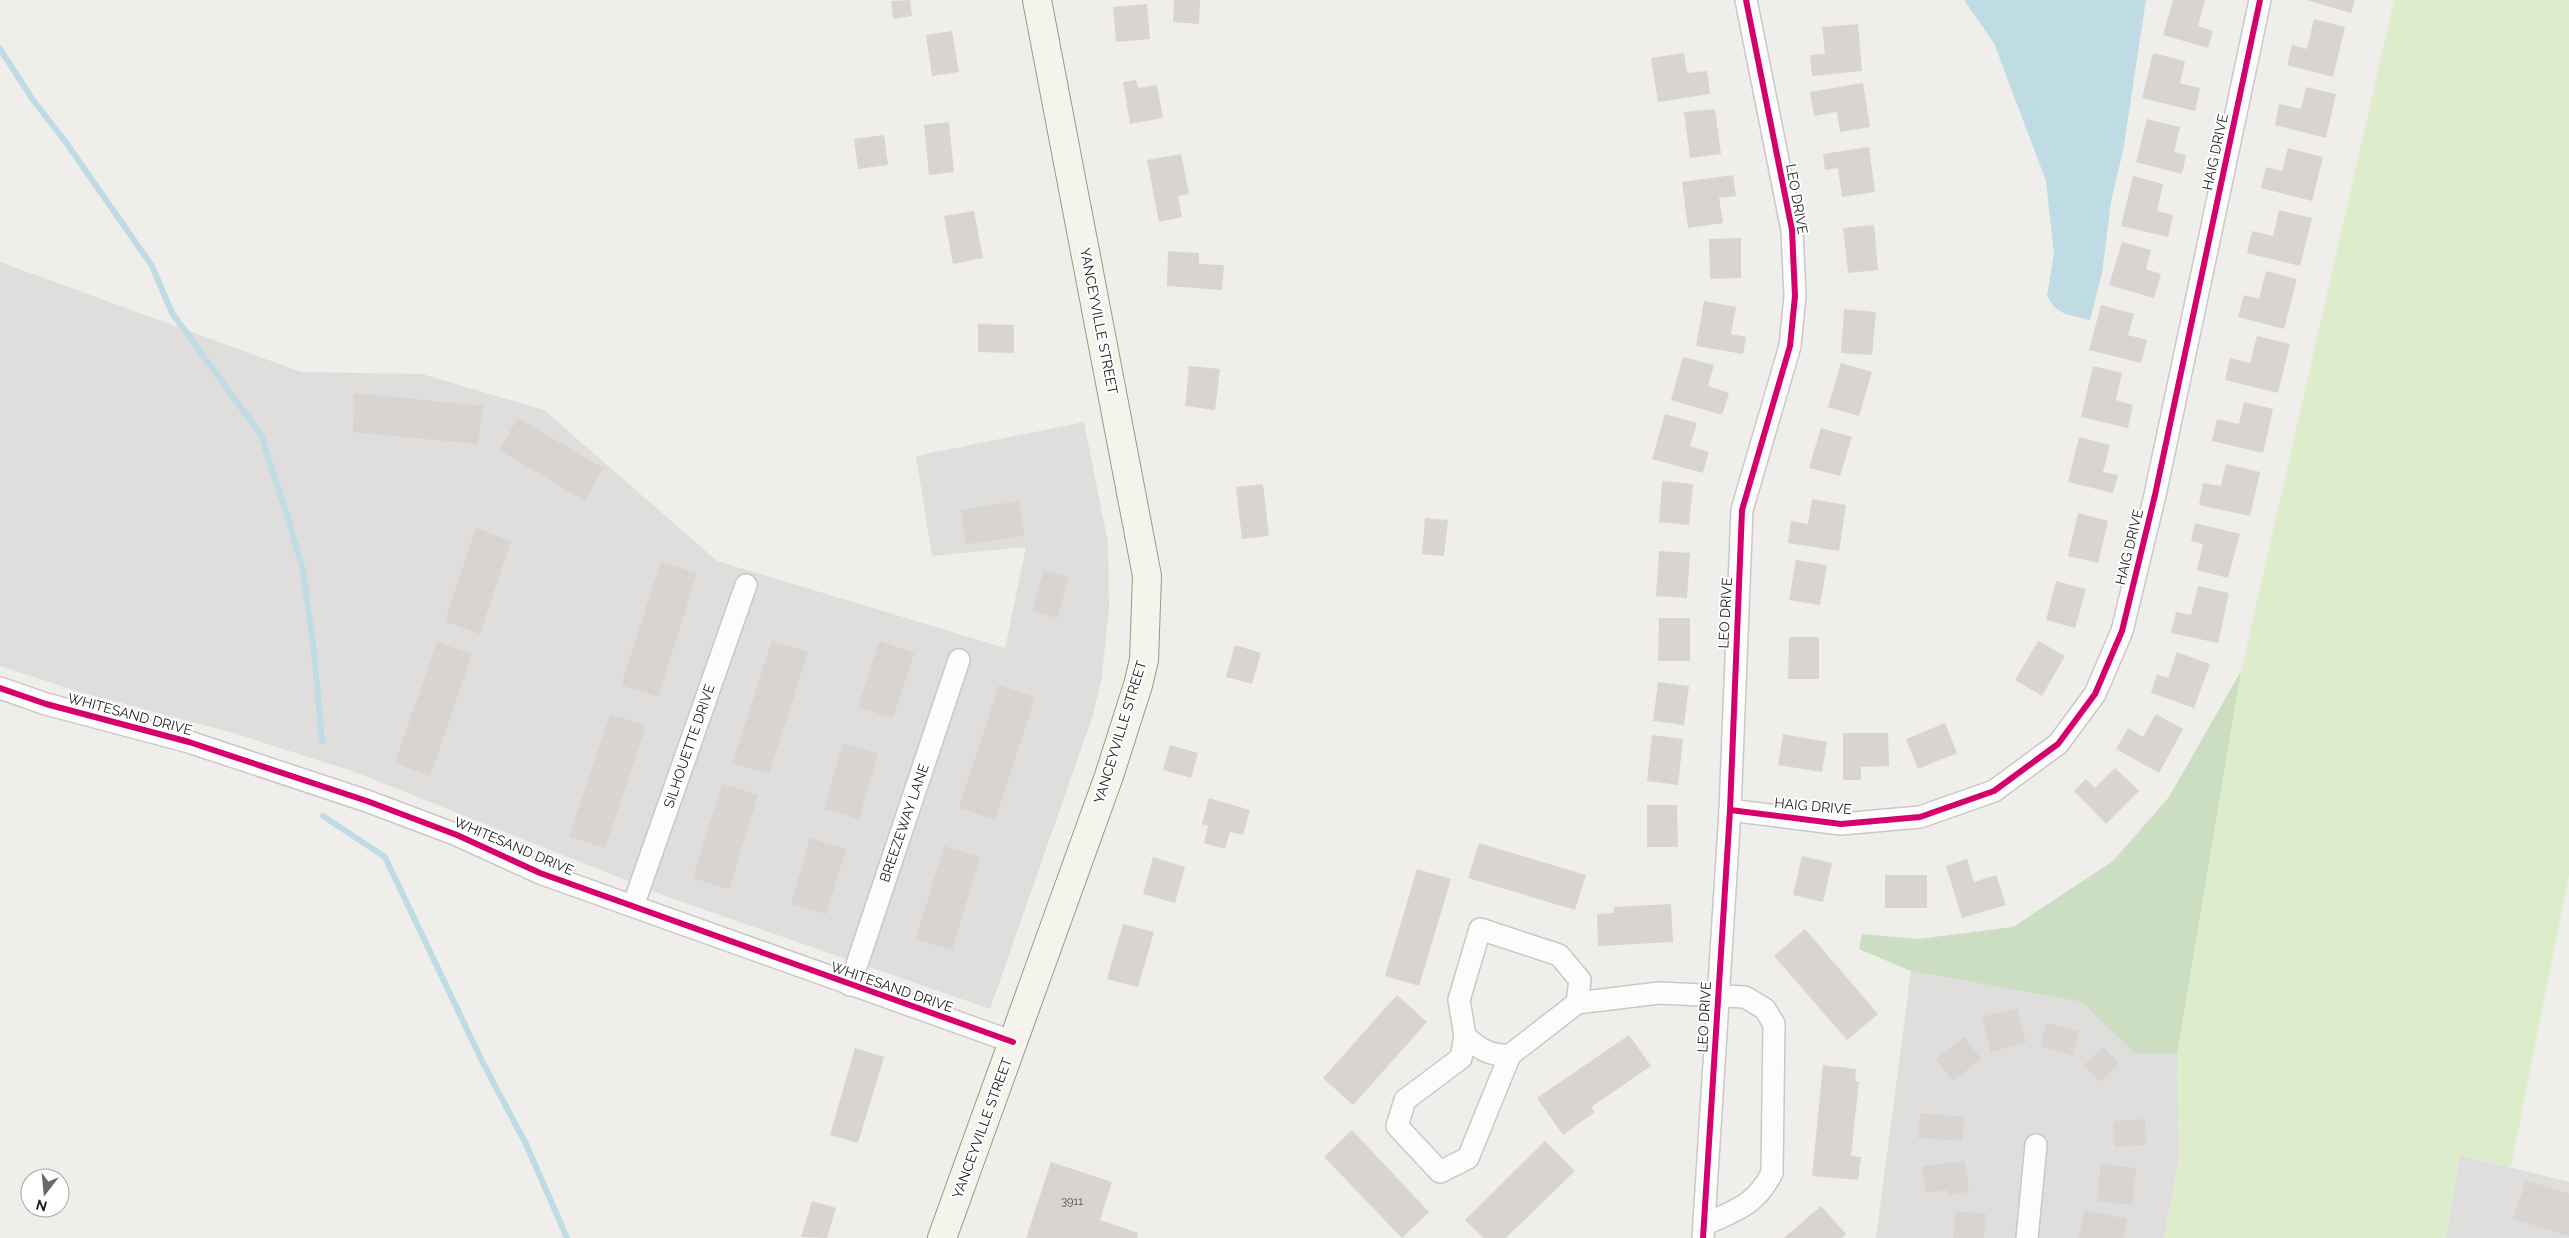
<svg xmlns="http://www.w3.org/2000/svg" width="2569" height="1238" font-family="Raleway,sans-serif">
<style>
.residential{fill:#dfdedc}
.grass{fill:#ddeccb}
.forest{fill:#cbdec1}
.parking{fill:#e0dfde}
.water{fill:#bfdbe3}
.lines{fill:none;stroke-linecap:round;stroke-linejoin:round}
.stream{stroke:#bfdbe3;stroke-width:6}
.building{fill:#d7d4d2}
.minor-casing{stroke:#c9c8c7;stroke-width:24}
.secondary-casing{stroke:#999a82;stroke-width:30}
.minor{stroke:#fdfcfc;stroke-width:21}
.secondary{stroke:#f4f4ed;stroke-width:28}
.cycleway-casing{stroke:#fff;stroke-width:9}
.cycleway{stroke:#d6006c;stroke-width:6}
.labels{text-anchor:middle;stroke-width:4;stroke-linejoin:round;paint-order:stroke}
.number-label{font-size:11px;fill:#4f4e4e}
.street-label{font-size:14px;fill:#222;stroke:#fff}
</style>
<rect width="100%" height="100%" fill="#f0eeeb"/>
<g class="residential">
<polygon points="0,262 301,372 422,374 544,410 717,561 1005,648 1026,547 932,556 916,456 1084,422 1108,543 1109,607 1102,677 1093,715 990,1009 668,897 352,771 230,732 73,690 0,666"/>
<polygon points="1911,971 2082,1002 2135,1054 2177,1054 2179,1159 2164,1238 1876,1238"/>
<polygon points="2460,1155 2569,1182 2569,1238 2446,1238"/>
</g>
<polygon class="grass" points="2394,0 2569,0 2569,875 2511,1167 2460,1155 2446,1238 2164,1238 2179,1159 2177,1054 2241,671"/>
<polygon class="forest" points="2241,671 2177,1054 2135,1054 2082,1002 1911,971 1859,949 1862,934 1918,939 2013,927 2113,861 2169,797"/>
<polygon class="parking" points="2463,1164 2500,1173 2492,1223 2479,1221 2474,1225 2473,1238 2451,1238"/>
<polygon class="water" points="1964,0 2146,0 2123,151 2111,201 2102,273 2090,320 2065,314 2054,307 2047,296 2054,254 2046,181 1994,43"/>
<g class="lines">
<g class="stream">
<polyline points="0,49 33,100 65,141 152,266 172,313 261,435 286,512 303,570 314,652 322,741"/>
<polyline points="323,816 385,857 483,1063 526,1144 567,1238"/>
</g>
</g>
<g class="building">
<polygon points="910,0 912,16 893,19 891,1"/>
<polygon points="1174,0 1200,0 1199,24 1173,22"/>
<polygon points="2173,0 2205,0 2198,26 2213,31 2208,48 2163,35"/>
<polygon points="2306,0 2355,0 2351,13"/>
<polygon points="1147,4 1150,39 1116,42 1113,7"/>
<polygon points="2314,19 2345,27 2333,77 2287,65 2292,45 2307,49"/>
<polygon points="1858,24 1862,71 1812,76 1810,55 1825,54 1822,27"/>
<polygon points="952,31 959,72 932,76 926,35"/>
<polygon points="1684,53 1687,73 1707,71 1710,94 1658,102 1651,58"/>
<polygon points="2153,53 2185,61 2180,83 2200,88 2195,111 2142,98"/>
<polygon points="1136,80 1138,88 1157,85 1163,118 1130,124 1123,82"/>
<polygon points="1863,83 1870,127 1840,132 1837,112 1814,116 1810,92"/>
<polygon points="2306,87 2336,94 2326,138 2275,125 2279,104 2301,109"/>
<polygon points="1715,109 1721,154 1690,158 1684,112"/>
<polygon points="2147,119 2180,127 2174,152 2186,155 2182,174 2136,162"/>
<polygon points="949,122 954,172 929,175 924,125"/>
<polygon points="884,135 888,165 858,169 854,139"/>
<polygon points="1869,147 1875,192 1842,197 1838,168 1825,170 1823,154"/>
<polygon points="2288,148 2323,157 2312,201 2261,188 2266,167 2282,171"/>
<polygon points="1181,154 1189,194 1178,196 1182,217 1159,222 1147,160"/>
<polygon points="1733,175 1736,196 1719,198 1723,223 1688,228 1682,182"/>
<polygon points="2133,176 2163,184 2157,211 2173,215 2168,237 2121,226"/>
<polygon points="2279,210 2312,218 2300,266 2247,253 2252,231 2273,236"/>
<polygon points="974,211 983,258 953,264 944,216"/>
<polygon points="1874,225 1878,270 1848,273 1843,228"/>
<polygon points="1741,238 1741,278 1710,279 1709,239"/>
<polygon points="2122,242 2151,250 2146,269 2161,274 2154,298 2109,285"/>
<polygon points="1168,251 1199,253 1199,264 1224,265 1222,290 1167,286"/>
<polygon points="2266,271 2297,279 2284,329 2238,317 2244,295 2259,299"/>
<polygon points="1704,301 1736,307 1731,334 1746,337 1743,354 1696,346"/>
<polygon points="2101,305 2134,314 2128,335 2147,340 2141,363 2089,350"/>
<polygon points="1844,309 1876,312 1872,355 1841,353"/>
<polygon points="978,324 1014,325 1014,353 978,352"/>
<polygon points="2257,336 2290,344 2278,393 2225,380 2230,358 2250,363"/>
<polygon points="1683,357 1714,365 1708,386 1729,393 1722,415 1671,400"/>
<polygon points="1841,363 1872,372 1859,416 1828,407"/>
<polygon points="1189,366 1220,369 1215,410 1185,406"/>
<polygon points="2093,366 2122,373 2116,400 2133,405 2128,428 2081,417"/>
<polygon points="354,393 483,406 478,444 353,432"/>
<polygon points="2244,402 2273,409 2263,453 2212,441 2217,419 2239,424"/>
<polygon points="1665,414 1697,423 1690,446 1709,452 1703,473 1652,459"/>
<polygon points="518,418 603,468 585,501 499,450"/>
<polygon points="1821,428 1852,437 1840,476 1809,468"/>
<polygon points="2079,437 2110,445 2103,472 2118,475 2113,493 2068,482"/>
<polygon points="2226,464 2260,472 2250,516 2199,505 2203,483 2221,486"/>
<polygon points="1662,481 1693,484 1689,525 1659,522"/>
<polygon points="1263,484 1269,536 1242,539 1236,487"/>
<polygon points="1812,499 1846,505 1839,551 1788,543 1791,521 1808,524"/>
<polygon points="1019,501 1024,536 966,544 961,510"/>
<polygon points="2078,513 2108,521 2098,563 2068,556"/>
<polygon points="1425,518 1448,520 1444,556 1422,554"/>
<polygon points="2195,523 2240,534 2228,578 2197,570 2203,544 2191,541"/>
<polygon points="476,528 511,541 480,634 445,621"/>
<polygon points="1659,551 1690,553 1687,598 1656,596"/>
<polygon points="1796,560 1827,565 1820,605 1789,600"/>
<polygon points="661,562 697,573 658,697 621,685"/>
<polygon points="1044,570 1069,577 1057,618 1032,611"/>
<polygon points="2056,581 2086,589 2075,628 2046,620"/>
<polygon points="2198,586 2229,593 2218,643 2171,633 2176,612 2191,615"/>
<polygon points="1659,618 1690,618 1690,661 1658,661"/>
<polygon points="1789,637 1819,637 1819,679 1788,679"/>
<polygon points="772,641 808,652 769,774 732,763"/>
<polygon points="879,641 914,653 893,718 858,707"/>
<polygon points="2038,641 2065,656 2042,696 2015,680"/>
<polygon points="437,642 472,654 430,776 395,763"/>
<polygon points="1235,645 1261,653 1252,684 1226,677"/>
<polygon points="2177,652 2210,664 2194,708 2151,693 2157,674 2168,678"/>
<polygon points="1658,682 1689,686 1684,725 1653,721"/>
<polygon points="999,685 1035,697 995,820 959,808"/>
<polygon points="610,714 646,726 605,848 569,836"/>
<polygon points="2156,714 2183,729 2159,773 2116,749 2128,728 2143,737"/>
<polygon points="1945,723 1957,753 1918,769 1906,739"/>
<polygon points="1843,733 1888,733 1889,766 1861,767 1861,780 1843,780"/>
<polygon points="1783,734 1827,742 1822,772 1778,765"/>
<polygon points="1652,735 1683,739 1678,785 1647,781"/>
<polygon points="843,743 878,754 859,819 824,809"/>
<polygon points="1170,745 1198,753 1191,778 1163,770"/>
<polygon points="2115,768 2139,791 2106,824 2074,791 2086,779 2095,788"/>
<polygon points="722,784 758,795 729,889 693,878"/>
<polygon points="1209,798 1250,810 1243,835 1230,832 1225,849 1204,843 1208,826 1202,824"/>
<polygon points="1647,805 1677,805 1678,847 1647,847"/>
<polygon points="810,838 846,849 826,914 791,904"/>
<polygon points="1479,843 1586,875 1575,910 1468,878"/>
<polygon points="944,846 980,857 952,950 916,939"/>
<polygon points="1802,856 1832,863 1823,902 1793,895"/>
<polygon points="1153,857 1185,867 1175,903 1143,894"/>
<polygon points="1967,859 1974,882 1996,875 2006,905 1962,918 1946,866"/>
<polygon points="1417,869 1451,879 1419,986 1385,976"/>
<rect x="1885" y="875" width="42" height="33"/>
<polygon points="1671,904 1673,942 1598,946 1597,914 1614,913 1614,907"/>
<polygon points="1123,924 1154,932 1138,987 1107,979"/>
<polygon points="1805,929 1878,1014 1847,1040 1774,956"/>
<polygon points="1397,995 1427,1022 1353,1105 1323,1078"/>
<polygon points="2017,1008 2026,1042 1991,1052 1982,1017"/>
<polygon points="2047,1023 2079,1032 2072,1056 2040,1046"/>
<polygon points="1629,1035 1651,1066 1591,1107 1595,1112 1563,1135 1537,1098"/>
<polygon points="1964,1037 1981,1059 1953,1081 1936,1059"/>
<polygon points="2103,1047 2119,1064 2100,1082 2084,1065"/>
<polygon points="855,1048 884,1057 858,1143 830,1135"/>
<polygon points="1823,1065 1856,1069 1855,1081 1859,1082 1851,1156 1861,1157 1858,1180 1812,1176"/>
<polygon points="1920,1113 1964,1117 1962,1141 1918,1138"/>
<polygon points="2145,1119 2146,1145 2114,1147 2113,1121"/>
<polygon points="1352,1130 1429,1212 1402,1238 1324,1157"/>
<polygon points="1545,1141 1575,1171 1506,1238 1483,1238 1465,1220"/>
<polygon points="1965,1161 1969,1192 1947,1195 1947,1190 1926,1193 1922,1166"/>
<polygon points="1051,1162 1112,1182 1100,1220 1138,1233 1137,1238 1026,1238"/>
<polygon points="2101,1164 2136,1168 2132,1205 2097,1201"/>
<polygon points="2526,1180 2569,1194 2569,1236 2513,1219"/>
<polygon points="812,1201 836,1208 827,1238 801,1237"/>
<polygon points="1821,1206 1846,1234 1842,1238 1784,1238"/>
<polygon points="2084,1210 2127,1219 2123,1238 2079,1238"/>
<polygon points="1956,1211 1986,1214 1984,1238 1953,1238"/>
</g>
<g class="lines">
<defs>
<g id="minor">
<polyline points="0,688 46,704 189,742 367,801 457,835 540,873 1013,1042"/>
<polyline points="1730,810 1841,824 1920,817 1994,791 2058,744 2095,694 2122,631 2155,495 2260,0"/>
<polyline points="633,906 746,585"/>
<polyline points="850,985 959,660"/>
<path d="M1577,1003l3,-23 -21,-25 -79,-26 -21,71 6,36 -4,22 -56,42 -8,26 43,46 28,-14 42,-103 67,-52 82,-10 86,4 20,12 9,15 -2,149c-17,33 -36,37 -68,52"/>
<path d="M1465,1036c14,13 25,20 45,19"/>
<polyline points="1703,1238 1730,810 1742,510 1790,346 1795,296 1792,230 1746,0"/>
<polyline points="2027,1238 2036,1145"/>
</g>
<polyline id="secondary" points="942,1238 1109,776 1138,685 1144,660 1147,576 1037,0"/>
</defs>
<use href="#minor" class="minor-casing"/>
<use href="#secondary" class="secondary-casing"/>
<use href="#minor" class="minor"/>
<use href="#secondary" class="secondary"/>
<defs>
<g id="cycleway">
<polyline points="0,688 46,704 189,742 367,801 457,835 540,873 1013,1042"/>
<polyline points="1730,810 1841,824 1920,817 1994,791 2058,744 2095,694 2122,631 2155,495 2260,0"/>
<polyline points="1703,1238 1730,810 1742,510 1790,346 1795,296 1792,230 1746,0"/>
</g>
</defs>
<use href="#cycleway" class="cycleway-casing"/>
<use href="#cycleway" class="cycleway"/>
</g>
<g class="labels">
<g class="number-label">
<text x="1072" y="1205">3911</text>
</g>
<g class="street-label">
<text transform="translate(2215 152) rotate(-78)" y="5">HAIG DRIVE</text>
<text transform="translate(1797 199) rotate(80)" y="5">LEO DRIVE</text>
<text transform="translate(1099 321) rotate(79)" y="5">YANCEYVILLE STREET</text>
<text transform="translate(2129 547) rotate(-76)" y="5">HAIG DRIVE</text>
<text transform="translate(1725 613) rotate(-87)" y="5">LEO DRIVE</text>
<text transform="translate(130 714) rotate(15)" y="5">WHITESAND DRIVE</text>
<text transform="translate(1120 732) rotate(-73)" y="5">YANCEYVILLE STREET</text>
<text transform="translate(689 746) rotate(-71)" y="5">SILHOUETTE DRIVE</text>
<text transform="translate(1813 806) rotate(5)" y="5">HAIG DRIVE</text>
<text transform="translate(904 823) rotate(-71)" y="5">BREEZEWAY LANE</text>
<text transform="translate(514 846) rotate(23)" y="5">WHITESAND DRIVE</text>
<text transform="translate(892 987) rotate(19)" y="5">WHITESAND DRIVE</text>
<text transform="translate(1704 1017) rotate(-87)" y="5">LEO DRIVE</text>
<text transform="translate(982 1128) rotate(-70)" y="5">YANCEYVILLE STREET</text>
</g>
</g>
<g transform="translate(45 1193) rotate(196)"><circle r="24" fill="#ffffff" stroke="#a7a7a7"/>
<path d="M0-4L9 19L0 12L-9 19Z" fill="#6a6968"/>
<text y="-8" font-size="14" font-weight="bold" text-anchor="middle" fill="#222222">N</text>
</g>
</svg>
